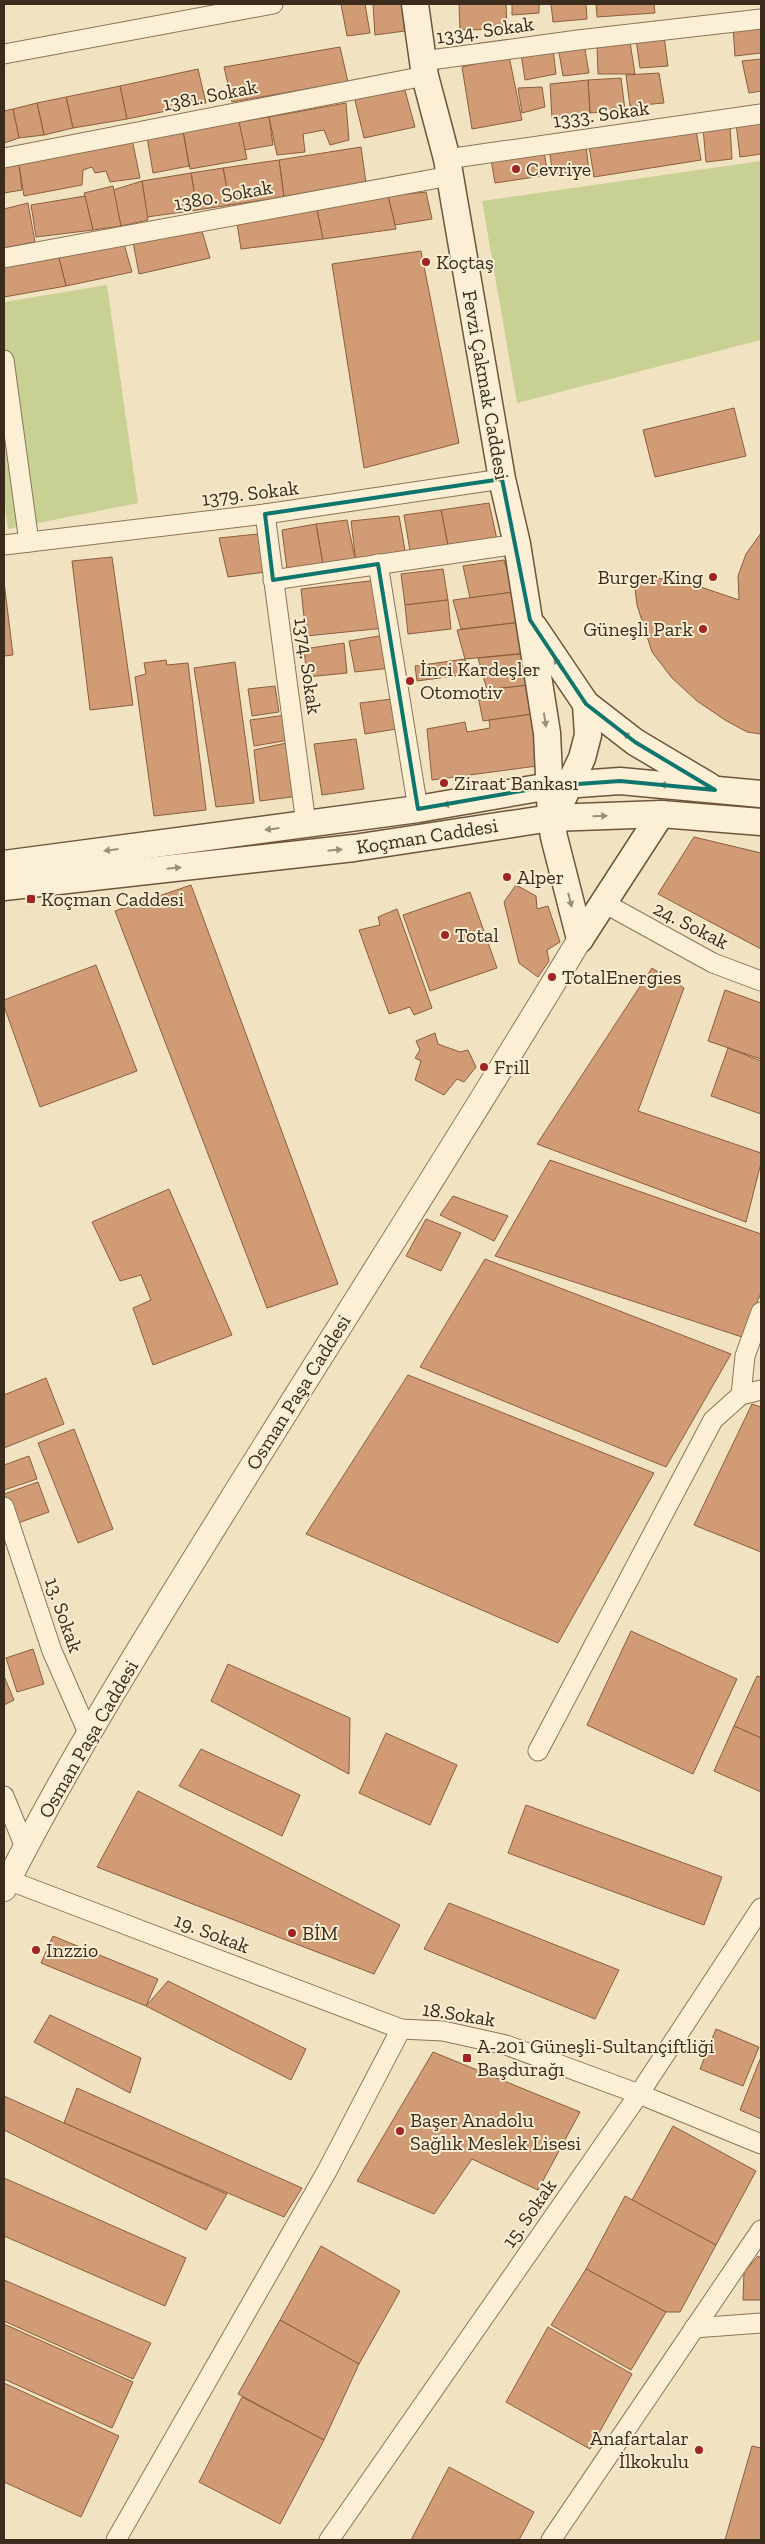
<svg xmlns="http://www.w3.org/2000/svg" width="765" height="2544" font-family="'Zilla Slab',serif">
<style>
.green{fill:#c8d094}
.building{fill:#d19c75;stroke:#8c5d3c}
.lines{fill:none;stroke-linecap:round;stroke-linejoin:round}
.minor-casing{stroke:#8c7457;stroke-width:21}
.tertiary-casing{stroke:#8c7457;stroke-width:26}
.secondary-casing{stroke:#6d553b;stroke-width:29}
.minor{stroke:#fbf0d5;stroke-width:19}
.tertiary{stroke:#fbf0d5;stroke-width:24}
.secondary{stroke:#fbf0d5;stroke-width:26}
.oneway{fill:#9a8e79}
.marked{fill:none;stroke:#0f766e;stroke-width:4;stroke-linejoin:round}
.poi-dot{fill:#9f2423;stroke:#f8edd1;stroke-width:2}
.labels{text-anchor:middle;stroke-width:4;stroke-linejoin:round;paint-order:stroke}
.street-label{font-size:20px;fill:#3a2b1d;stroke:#f8edd1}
.poi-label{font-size:20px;fill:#3a2b1d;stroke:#f8edd1;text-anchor:start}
</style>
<rect width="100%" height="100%" fill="#f1e3c1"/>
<g class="green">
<polygon points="761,161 761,340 517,403 482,201"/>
<polygon points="107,285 138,503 8,529 4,500 4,302"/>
</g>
<g class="building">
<polygon points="341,4 365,4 370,33 347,36"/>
<polygon points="373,4 403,4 405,31 375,35"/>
<polygon points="459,4 506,4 507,29 460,30"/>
<polygon points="512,4 539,4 539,13 512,15"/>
<polygon points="551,4 586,4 587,19 553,22"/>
<polygon points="596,4 654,4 655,13 597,17"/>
<polygon points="761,25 761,53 735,56 733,27"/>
<polygon points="664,36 668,66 640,68 636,39"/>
<polygon points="630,42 635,74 598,74 597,45"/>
<polygon points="584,44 589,73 563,76 558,47"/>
<polygon points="340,47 348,82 232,102 224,67"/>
<polygon points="553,49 556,74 525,80 521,54"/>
<polygon points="509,56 522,120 472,129 462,67"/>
<polygon points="761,59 761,91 749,93 742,61"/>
<polygon points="198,69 206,103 127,119 120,86"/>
<polygon points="659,73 664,103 630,106 626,75"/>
<polygon points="621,78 625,110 590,113 588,80"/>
<polygon points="588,80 590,113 552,119 550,84"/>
<polygon points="120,86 127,119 73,128 66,97"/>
<polygon points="404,87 415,127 364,138 354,96"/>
<polygon points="542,87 545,107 522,113 518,88"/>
<polygon points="66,97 73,128 44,135 37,103"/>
<polygon points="37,103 44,135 19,138 13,109"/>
<polygon points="346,103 349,140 330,145 324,130 303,134 305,152 277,155 269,117"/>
<polygon points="13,109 19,138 4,143 4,111"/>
<polygon points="269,117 273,145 244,150 239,122"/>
<polygon points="761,119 761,154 740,157 736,123"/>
<polygon points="239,122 247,159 190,169 183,131"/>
<polygon points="730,125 732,159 706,162 703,128"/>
<polygon points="696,130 701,160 594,177 589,146"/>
<polygon points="183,131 189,166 153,173 147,137"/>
<polygon points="132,139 140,178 110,182 106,171 95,173 92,167 83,170 82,185 24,196 19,165"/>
<polygon points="586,146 589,171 553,174 549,149"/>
<polygon points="361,147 366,183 284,197 279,160"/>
<polygon points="544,152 548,175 495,183 491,159"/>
<polygon points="279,160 284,197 230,205 223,168"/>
<polygon points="19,165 22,190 4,193 4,168"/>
<polygon points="223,168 230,205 197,210 191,173"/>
<polygon points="191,173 197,210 147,217 142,181"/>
<polygon points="142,181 148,220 121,226 113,190"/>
<polygon points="113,186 121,226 93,230 84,193"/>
<polygon points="426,192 432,219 395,225 388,196"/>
<polygon points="85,196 93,230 36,237 31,205"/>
<polygon points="388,196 396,229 323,239 317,210"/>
<polygon points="28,203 35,242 4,248 4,209"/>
<polygon points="317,210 323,239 241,249 237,223"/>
<polygon points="201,228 210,258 139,274 133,242"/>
<polygon points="124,244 132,272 66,286 59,258"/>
<polygon points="421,251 459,443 364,468 332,264"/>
<polygon points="59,258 66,286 4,297 4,266"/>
<polygon points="734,408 746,456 655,477 643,430"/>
<polygon points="489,503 498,544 449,551 441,510"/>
<polygon points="441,510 448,546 410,551 404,515"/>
<polygon points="399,516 406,556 356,563 351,521"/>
<polygon points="347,520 356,563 323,565 316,524"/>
<polygon points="316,524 323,565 287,569 282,530"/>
<polygon points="761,533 761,734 747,732 725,720 697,701 672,678 652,652 637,605 635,589 646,578 657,578 686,582 739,600 738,576 746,554"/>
<polygon points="258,534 266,572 228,577 219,538"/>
<polygon points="112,557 133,705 90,710 72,561"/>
<polygon points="504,560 514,592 470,598 463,566"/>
<polygon points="443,569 448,600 405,605 401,574"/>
<polygon points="378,580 385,628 306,636 301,589"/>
<polygon points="4,582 13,655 4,656"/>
<polygon points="514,592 522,622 461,629 453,600"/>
<polygon points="448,600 451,629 408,634 405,605"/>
<polygon points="522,622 527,653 465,659 457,630"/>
<polygon points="385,635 391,668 355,672 349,641"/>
<polygon points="344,643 347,673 307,677 304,649"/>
<polygon points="521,654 529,685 487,690 478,658"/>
<polygon points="465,659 469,674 417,681 415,666"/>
<polygon points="166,660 167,665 188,663 206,810 154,816 135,677 146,674 144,663"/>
<polygon points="235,662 254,803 216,807 194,668"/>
<polygon points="529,685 533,714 483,721 477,691"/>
<polygon points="275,686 279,712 252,716 248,689"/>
<polygon points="399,698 403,728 365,734 360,703"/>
<polygon points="533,714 537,766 432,780 427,729 465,722 467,732 490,728 489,720"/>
<polygon points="286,715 289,740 254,746 250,720"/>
<polygon points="356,739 364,789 322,795 314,744"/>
<polygon points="286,743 299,796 260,801 254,750"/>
<polygon points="694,837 761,853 761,949 658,894"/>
<polygon points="191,885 338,1284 267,1308 115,911"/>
<polygon points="516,885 536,896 537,909 548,906 560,942 547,950 549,961 538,977 519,963 504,902"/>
<polygon points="470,892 497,968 430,991 403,915"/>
<polygon points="397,909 432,1008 414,1015 410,1007 389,1014 359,930 380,925 378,917"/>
<polygon points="96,965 137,1071 40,1107 4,1006 4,1000"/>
<polygon points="652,968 684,988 638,1111 761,1153 761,1163 746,1222 537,1144"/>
<polygon points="725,990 761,1003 761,1059 708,1041"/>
<polygon points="435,1033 438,1044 460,1052 468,1050 476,1067 464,1082 457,1079 444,1095 415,1080 421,1061 415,1058 420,1050 416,1041"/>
<polygon points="728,1048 761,1061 761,1114 711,1096"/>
<polygon points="550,1160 761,1234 761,1293 742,1337 495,1256"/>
<polygon points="169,1189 232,1335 153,1365 133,1308 151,1300 141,1275 120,1281 92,1222"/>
<polygon points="453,1196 508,1216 494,1241 440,1215"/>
<polygon points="426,1219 461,1233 441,1271 406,1256"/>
<polygon points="485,1259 731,1354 666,1467 420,1367"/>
<polygon points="408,1375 654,1473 558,1643 306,1534"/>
<polygon points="46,1378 64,1424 4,1448 4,1395"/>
<polygon points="752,1404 761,1407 761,1552 694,1525"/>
<polygon points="74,1429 113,1529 78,1543 38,1443"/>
<polygon points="29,1456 37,1479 4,1490 4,1465"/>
<polygon points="38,1482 49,1512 15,1524 4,1494"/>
<polygon points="631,1631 737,1679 693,1774 587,1725"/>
<polygon points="33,1649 44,1684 17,1692 6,1658"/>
<polygon points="228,1664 350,1718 349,1774 211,1701"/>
<polygon points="4,1676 14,1700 4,1705"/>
<polygon points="757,1676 761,1677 761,1738 734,1726"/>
<polygon points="734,1726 761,1738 761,1792 714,1771"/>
<polygon points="386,1733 457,1765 430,1825 359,1793"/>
<polygon points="201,1749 300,1795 282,1836 179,1786"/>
<polygon points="138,1791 400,1925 374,1974 97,1867"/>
<polygon points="526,1805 722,1877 704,1925 508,1853"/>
<polygon points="449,1903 619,1970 595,2019 424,1949"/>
<polygon points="53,1936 158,1979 146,2006 41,1963"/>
<polygon points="168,1981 306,2049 291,2080 146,2006"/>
<polygon points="50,2015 141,2058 130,2093 34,2042"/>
<polygon points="716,2029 759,2047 743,2086 700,2069"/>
<polygon points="433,2052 580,2112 538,2190 472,2159 434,2214 357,2181"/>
<polygon points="761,2057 761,2119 740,2110"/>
<polygon points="77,2088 302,2188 284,2217 64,2123"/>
<polygon points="4,2096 64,2123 227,2194 206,2230 4,2130"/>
<polygon points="673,2126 756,2171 716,2245 632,2200"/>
<polygon points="4,2178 186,2258 165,2306 4,2236"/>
<polygon points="625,2196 716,2245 680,2312 666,2312 586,2269"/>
<polygon points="321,2246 400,2291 359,2364 280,2320"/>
<polygon points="758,2256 761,2258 761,2300 743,2300 744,2272"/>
<polygon points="586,2269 666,2312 631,2370 551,2325"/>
<polygon points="4,2280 151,2343 133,2379 4,2321"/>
<polygon points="280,2320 359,2364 324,2440 238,2394"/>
<polygon points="4,2324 133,2382 112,2428 4,2379"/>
<polygon points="548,2327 632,2374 590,2449 506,2402"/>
<polygon points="4,2383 119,2436 81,2517 4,2482"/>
<polygon points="242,2397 324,2440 280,2524 199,2482"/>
<polygon points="752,2446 761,2448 761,2540 725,2540"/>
<polygon points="449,2467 534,2512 519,2540 411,2540"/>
</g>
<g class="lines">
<defs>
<g id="minor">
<polyline points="4,54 273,4"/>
<polyline points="423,61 578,40 761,19"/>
<polyline points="4,158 425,76"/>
<polyline points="447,159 761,114"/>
<polyline points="4,258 450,176"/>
<polyline points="4,360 29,542"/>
<polyline points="265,514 306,824"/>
<polyline points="4,545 265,514 502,479"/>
<polyline points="378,564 418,809"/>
<polyline points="273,580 517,544"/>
<polyline points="604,903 713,963 761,981"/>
<polyline points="741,1395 745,1356 761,1312"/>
<polyline points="4,1507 52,1651 89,1735"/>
<polyline points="538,1751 713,1420 741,1395 761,1390"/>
<polyline points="4,1796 25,1847"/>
<polyline points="8,1880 401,2029 443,2031 506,2045 639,2094 761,2144"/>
<polyline points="694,2328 761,2323"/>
<polyline points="116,2540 327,2171 401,2029"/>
<polyline points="329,2540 639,2094 761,1908"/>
<polyline points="551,2540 761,2230"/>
</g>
<path id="tertiary" d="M4,1889c65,-129 143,-253 219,-376 119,-192 241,-381 357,-574"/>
<g id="secondary">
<polyline points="415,4 425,76 447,159 502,479 517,544 547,733 551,818 554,837 580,939"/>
<polyline points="534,627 586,704 635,742 709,786"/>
<polyline points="563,798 582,758 588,735 586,704"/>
<polyline points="4,864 418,809 550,786 620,781 761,794"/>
<polyline points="4,887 354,848 551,818 661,814 761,822"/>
<polyline points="580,939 661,814"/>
</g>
</defs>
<use href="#minor" class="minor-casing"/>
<use href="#tertiary" class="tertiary-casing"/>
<use href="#secondary" class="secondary-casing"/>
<use href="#minor" class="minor"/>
<use href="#tertiary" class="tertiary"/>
<use href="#secondary" class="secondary"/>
</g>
<defs><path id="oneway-solid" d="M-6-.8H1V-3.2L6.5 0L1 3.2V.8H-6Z" transform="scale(1.25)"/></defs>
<g class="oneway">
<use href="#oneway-solid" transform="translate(558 664) rotate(-123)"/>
<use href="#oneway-solid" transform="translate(545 720) rotate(81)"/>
<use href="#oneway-solid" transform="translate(629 737) rotate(-142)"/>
<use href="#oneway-solid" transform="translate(667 785) rotate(-175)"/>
<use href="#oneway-solid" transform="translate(450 804) rotate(170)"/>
<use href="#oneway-solid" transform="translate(600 816) rotate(-2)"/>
<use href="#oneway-solid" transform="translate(272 829) rotate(173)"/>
<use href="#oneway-solid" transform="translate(111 850) rotate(173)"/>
<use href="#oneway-solid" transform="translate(335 850) rotate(-6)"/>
<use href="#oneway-solid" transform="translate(174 868) rotate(-6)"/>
<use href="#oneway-solid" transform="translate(570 900) rotate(76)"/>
</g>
<path class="marked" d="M502,479l28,141 56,84 49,38 80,48 -95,-9 -70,5 -132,23 -40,-245 -105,16 -8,-66z"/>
<g class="poi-dot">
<circle cx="516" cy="169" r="5"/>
<circle cx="426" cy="262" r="5"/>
<circle cx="713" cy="577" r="5"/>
<circle cx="703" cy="629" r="5"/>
<circle cx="410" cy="681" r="5"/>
<circle cx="444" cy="783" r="5"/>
<circle cx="507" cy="877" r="5"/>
<rect x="26" y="894" width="10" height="10" rx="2.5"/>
<circle cx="445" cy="935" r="5"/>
<circle cx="552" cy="977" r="5"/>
<circle cx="484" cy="1067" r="5"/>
<circle cx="292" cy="1933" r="5"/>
<circle cx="36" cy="1950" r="5"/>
<rect x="462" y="2053" width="10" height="10" rx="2.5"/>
<circle cx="400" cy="2131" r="5"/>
<circle cx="699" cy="2450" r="5"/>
</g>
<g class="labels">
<g class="street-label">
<text transform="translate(485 30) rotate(-8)" y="7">1334. Sokak</text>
<text transform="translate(210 95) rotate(-11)" y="7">1381. Sokak</text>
<text transform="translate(601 114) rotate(-8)" y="7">1333. Sokak</text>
<text transform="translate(223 195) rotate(-10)" y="7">1380. Sokak</text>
<text transform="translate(486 385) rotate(80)" y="7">Fevzi Çakmak Caddesi</text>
<text transform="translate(250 493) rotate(-7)" y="7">1379. Sokak</text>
<text transform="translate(308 666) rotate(82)" y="7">1374. Sokak</text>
<text transform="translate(427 836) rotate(-9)" y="7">Koçman Caddesi</text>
<text transform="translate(691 925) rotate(27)" y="7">24. Sokak</text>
<text transform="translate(298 1392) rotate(-58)" y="7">Osman Paşa Caddesi</text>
<text transform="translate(64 1615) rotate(71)" y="7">13. Sokak</text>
<text transform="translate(88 1739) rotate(-60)" y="7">Osman Paşa Caddesi</text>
<text transform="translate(212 1933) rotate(21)" y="7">19. Sokak</text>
<text transform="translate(459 2014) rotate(9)" y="7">18.Sokak</text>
<text transform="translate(529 2213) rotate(-55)" y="7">15. Sokak</text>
</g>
<g class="poi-label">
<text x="526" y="176">Cevriye</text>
<text x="436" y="269">Koçtaş</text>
<text x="703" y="584" text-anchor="end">Burger King</text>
<text x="693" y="636" text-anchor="end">Güneşli Park</text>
<text x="420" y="676">İnci Kardeşler<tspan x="420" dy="23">Otomotiv</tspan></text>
<text x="454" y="790">Ziraat Bankası</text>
<text x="517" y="884">Alper</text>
<text x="41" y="906">Koçman Caddesi</text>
<text x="455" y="942">Total</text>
<text x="562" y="984">TotalEnergies</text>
<text x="494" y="1074">Frill</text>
<text x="302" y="1940">BİM</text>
<text x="46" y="1957">Inzzio</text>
<text x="477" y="2053">A-201 Güneşli-Sultançiftliği<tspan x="477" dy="23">Başdurağı</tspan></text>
<text x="410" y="2127">Başer Anadolu<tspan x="410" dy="23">Sağlık Meslek Lisesi</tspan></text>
<text x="689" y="2445" text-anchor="end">Anafartalar<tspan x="689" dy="23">İlkokulu</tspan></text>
</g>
</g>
<rect width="765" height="2544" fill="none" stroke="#3a2b1d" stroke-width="10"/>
</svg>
